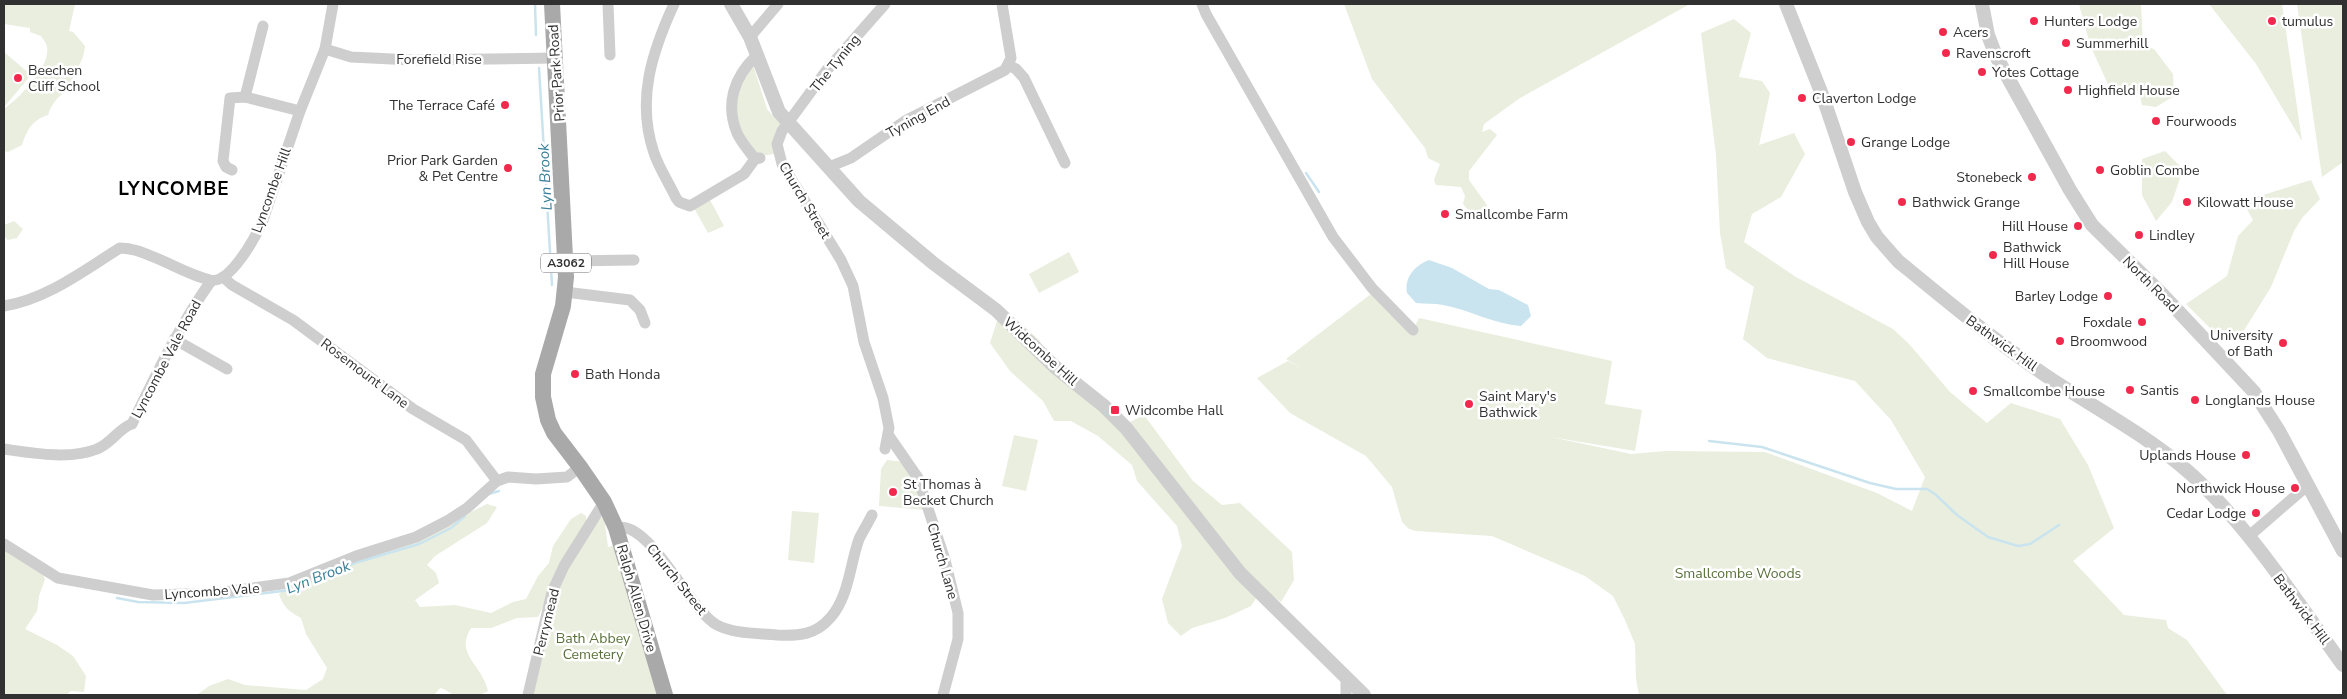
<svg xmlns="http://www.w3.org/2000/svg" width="2347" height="699" font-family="'Nunito Sans',sans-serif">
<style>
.green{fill:#e9eede}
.water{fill:#cae4ef}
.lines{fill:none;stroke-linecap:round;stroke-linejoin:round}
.stream{stroke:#cae4ef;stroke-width:2.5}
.minor{stroke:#cecece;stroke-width:11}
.tertiary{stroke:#cecece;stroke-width:14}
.primary{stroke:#a9a9a9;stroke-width:16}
.poi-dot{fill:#f12a4d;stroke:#fff;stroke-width:2}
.labels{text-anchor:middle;stroke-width:5;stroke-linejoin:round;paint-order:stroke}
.shield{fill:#fff;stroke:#6f6f6f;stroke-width:1}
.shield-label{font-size:12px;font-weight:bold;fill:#313131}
.poi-label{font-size:14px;fill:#313131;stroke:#fff;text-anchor:start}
.street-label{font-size:14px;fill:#313131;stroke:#fff}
.park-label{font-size:14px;fill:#59703a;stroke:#fff}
.water-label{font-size:15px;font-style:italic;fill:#387e99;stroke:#fff}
.district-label{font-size:19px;font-weight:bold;letter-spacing:1px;fill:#000;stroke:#fff}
</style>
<rect width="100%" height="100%" fill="#fff"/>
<g class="green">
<path d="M4,4h71l-6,27 4,1 12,14c-1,17 -13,28 -17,44 -11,7 -16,13 -20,25 -16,5 -21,15 -26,30l-14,7 -4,-1v-42c15,-11 47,-42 43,-62 0,-3 -4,-8 -6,-11l-11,-4v-4l-26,-4z"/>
<polygon points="1344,4 1690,4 1520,98 1484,124 1482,132 1490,129 1497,135 1469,171 1469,180 1487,205 1484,213 1473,216 1463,204 1465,196 1461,187 1436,185 1434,180 1440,164 1428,158 1425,148 1372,79"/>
<polygon points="2079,4 2141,4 2143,45 2154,49 2173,74 2174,96 2156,107 2142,105 2139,91 2113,95 2090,45"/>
<polygon points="2209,4 2282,4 2302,141 2256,64"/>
<polygon points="2297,4 2343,4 2343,162 2322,177"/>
<polygon points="1734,19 1751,33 1739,77 1762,81 1770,93 1759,145 1794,133 1805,154 1781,197 1752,214 1744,242 1796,277 1893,329 1910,345 1950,392 1987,423 2011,403 2060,419 2088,465 2114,528 2073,561 2124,615 2166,620 2168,628 2187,640 2227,695 1639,695 1636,679 1635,644 1625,620 1613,596 1585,576 1492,536 1416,531 1409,529 1402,522 1392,487 1366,456 1290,413 1257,378 1288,361 1304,370 1286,359 1371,294 1413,330 1419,318 1612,361 1605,404 1642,410 1635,451 1551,437 1631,454 1666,451 1765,452 1877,493 1912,511 1925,477 1891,420 1855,381 1767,358 1743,339 1754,287 1726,268 1720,233 1716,155 1701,33"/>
<polygon points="4,52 31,75 4,107"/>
<path d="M753,65l14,44 15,17 -8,28 -14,2c-20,-11 -29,-50 -20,-71 2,-7 9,-14 13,-20z"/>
<polygon points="2165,151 2183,169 2172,202 2156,221 2142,195 2142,159"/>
<polygon points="2311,180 2320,199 2302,218 2294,231 2271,287 2238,340 2218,336 2186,304 2227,276 2238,236 2253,220 2244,204 2250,199"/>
<polygon points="710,200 724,226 708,233 694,208"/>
<polygon points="14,221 23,229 17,238 8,240 4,236 4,225"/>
<polygon points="1069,252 1079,272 1039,293 1029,274"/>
<polygon points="1015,318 1040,341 1048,370 1122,426 1144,415 1193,481 1222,505 1240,503 1292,552 1294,580 1281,602 1262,589 1251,606 1225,618 1192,628 1181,636 1168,623 1162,599 1182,546 1177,526 1137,481 1132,465 1098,436 1071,421 1054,421 1043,401 1010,371 990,343 997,321"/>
<polygon points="1014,435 1038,440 1026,491 1002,486"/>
<polygon points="887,460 905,462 913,477 926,510 879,506 881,469"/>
<path d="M487,504l10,3 -10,16 -52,33 -8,9 9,8 3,10 -24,17 5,7 35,-2 36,8 22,-11 13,-3 12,-23 11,-13 4,-17 18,-27 10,-6 5,3v6l-48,95 -21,1 -26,10h-20c-17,26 12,38 17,63 -7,5 -25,7 -33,4 -6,-2 -9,-6 -15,-7l-6,7h-237l12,-9 19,-7 17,6 61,5 17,-11 4,-11 -21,-34 -5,-16c-11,-6 -18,-11 -22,-24l8,-7 28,-5 20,-13 116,-47z"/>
<polygon points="792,511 819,513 814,563 788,560"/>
<polygon points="604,517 608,547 616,545 658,695 532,695 556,595 568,568 599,518"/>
<polygon points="4,547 40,568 45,579 39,596 37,611 25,629 57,645 73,656 86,676 84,692 71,691 66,695 4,695"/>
</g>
<path class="water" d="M1429,260l23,8 37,21 10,1 29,15 3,11 -10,10c-28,-2 -51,-16 -78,-21 -9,-2 -18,-1 -27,-2l-9,-10c-3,-15 8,-28 22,-33z"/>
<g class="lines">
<g class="stream">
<polyline points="535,4 536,35"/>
<polyline points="539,68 552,285"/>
<polyline points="1306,173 1319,192"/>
<polyline points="1709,441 1762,447 1870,483 1896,489 1927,489 1935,494 1957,515 1988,537 2018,546 2030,544 2059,525"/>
<polyline points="489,494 499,491"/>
<polyline points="117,598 138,602 184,603 291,590 355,563 419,544 451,528 465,516"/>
</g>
<g class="minor">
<polyline points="608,4 610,55"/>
<path d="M674,4c-22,48 -38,96 -20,149 5,15 15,30 22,45l3,4 11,4 54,-32 11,-15"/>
<polyline points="1202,4 1206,14 1333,237 1372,288 1413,330"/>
<polyline points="750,37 778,4"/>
<polyline points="325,49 351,57 412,60 555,58"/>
<path d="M756,56c-22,21 -31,48 -19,77 4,9 12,18 18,26l5,-1"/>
<polyline points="1008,65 1016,69 1024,78 1065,163"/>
<polyline points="245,97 263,26"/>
<polyline points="829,167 851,158 905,121 1005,70 1011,58 1002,4"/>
<polyline points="232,170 226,167 223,161 230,98 245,97 300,111"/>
<polyline points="566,261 634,260"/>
<polyline points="223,277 232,285 293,320 413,409 466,440 497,481"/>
<polyline points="565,292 630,300 640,310 645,323"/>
<path d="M4,306c43,-7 79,-35 116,-58 13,0 24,5 36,10 17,7 36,18 54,22 20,5 46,-44 53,-60l37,-109 25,-62 8,-45"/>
<polyline points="174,339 227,369"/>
<polyline points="889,436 918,478 945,560 958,613 958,639 943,695"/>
<path d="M4,449c28,4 66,11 93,0 14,-5 23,-22 35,-25 24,-49 47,-98 79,-143"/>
<polyline points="885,449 889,428 883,398 864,342 853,286 841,260 782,164 777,144 782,131 826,71 885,4"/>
<path d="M616,528c33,-10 73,82 101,97 17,9 40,8 60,10 22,1 39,0 54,-18 18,-21 19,-53 28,-78 4,-8 9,-16 13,-24"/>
<polyline points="2248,537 2308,485"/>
<polyline points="4,544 58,578 153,595 216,593 289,583 356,556 416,537 447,521 467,508 497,481 508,477 536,479 567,477 580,467"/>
<polyline points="1346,679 1346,695"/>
<polyline points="528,695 552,592 564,566 604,502"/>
</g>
<g class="tertiary">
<polyline points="731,4 750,37 779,112 859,201 933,263 996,310 1055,367 1104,406 1126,428 1240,573 1364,695"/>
<path d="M1786,4l37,93 32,95 13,30 9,15 21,24c50,41 99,82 153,118 47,31 99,58 141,96 58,53 105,127 151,190"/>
<polyline points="1982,4 1988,35 1996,56 2070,190 2092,225 2163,295 2254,392 2279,431 2343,551"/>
</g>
<polyline class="primary" points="552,4 566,277 563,306 543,374 543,397 548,420 554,433 580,467 604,502 616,528 665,695"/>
</g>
<g class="poi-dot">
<circle cx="2034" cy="21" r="5"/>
<circle cx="2272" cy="21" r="5"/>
<circle cx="1943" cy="32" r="5"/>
<circle cx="2066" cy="43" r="5"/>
<circle cx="1946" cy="53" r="5"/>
<circle cx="1982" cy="72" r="5"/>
<circle cx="18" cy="78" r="5"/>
<circle cx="2068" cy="90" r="5"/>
<circle cx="1802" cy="98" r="5"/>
<circle cx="505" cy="105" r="5"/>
<circle cx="2156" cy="121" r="5"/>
<circle cx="1851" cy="142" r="5"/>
<circle cx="508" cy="168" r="5"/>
<circle cx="2100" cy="170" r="5"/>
<circle cx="2032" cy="177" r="5"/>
<circle cx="1902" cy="202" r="5"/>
<circle cx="2187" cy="202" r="5"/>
<circle cx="1445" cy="214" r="5"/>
<circle cx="2078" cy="226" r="5"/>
<circle cx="2139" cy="235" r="5"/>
<circle cx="1993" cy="255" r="5"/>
<circle cx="2108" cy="296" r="5"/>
<circle cx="2142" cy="322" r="5"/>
<circle cx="2060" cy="341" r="5"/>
<circle cx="2283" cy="343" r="5"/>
<circle cx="575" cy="374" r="5"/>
<circle cx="2130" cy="390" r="5"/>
<circle cx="1973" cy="391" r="5"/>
<circle cx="2195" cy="400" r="5"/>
<circle cx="1469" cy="404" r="5"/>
<rect x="1110" y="405" width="10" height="10" rx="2.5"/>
<circle cx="2246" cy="455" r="5"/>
<circle cx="2295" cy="488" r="5"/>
<circle cx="893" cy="492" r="5"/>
<circle cx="2256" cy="513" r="5"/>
</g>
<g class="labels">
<rect class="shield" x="541" y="253.5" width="50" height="19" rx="4"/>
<g class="shield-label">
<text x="566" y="267">A3062</text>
</g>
<g class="poi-label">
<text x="2044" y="26">Hunters Lodge</text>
<text x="2282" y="26">tumulus</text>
<text x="1953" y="37">Acers</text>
<text x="2076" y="48">Summerhill</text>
<text x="1956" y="58">Ravenscroft</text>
<text x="28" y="75">Beechen<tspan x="28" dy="16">Cliff School</tspan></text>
<text x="1992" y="77">Yotes Cottage</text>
<text x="2078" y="95">Highfield House</text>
<text x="1812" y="103">Claverton Lodge</text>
<text x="495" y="110" text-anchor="end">The Terrace Café</text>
<text x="2166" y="126">Fourwoods</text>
<text x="1861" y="147">Grange Lodge</text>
<text x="498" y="165" text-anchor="end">Prior Park Garden<tspan x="498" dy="16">&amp; Pet Centre</tspan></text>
<text x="2110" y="175">Goblin Combe</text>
<text x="2022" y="182" text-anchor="end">Stonebeck</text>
<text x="1912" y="207">Bathwick Grange</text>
<text x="2197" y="207">Kilowatt House</text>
<text x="1455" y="219">Smallcombe Farm</text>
<text x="2068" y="231" text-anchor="end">Hill House</text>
<text x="2149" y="240">Lindley</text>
<text x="2003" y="252">Bathwick<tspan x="2003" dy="16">Hill House</tspan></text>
<text x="2098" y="301" text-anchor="end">Barley Lodge</text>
<text x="2132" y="327" text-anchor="end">Foxdale</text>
<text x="2273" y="340" text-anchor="end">University<tspan x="2273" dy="16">of Bath</tspan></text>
<text x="2070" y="346">Broomwood</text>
<text x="585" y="379">Bath Honda</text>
<text x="2140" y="395">Santis</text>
<text x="1983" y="396">Smallcombe House</text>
<text x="1479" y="401">Saint Mary's<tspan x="1479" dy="16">Bathwick</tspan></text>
<text x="2205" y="405">Longlands House</text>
<text x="1125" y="415">Widcombe Hall</text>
<text x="2236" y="460" text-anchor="end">Uplands House</text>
<text x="903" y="489">St Thomas à<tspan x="903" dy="16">Becket Church</tspan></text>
<text x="2285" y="493" text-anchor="end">Northwick House</text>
<text x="2246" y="518" text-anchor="end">Cedar Lodge</text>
</g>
<g class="street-label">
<text x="439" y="64">Forefield Rise</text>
<text transform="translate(835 63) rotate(-51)" y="5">The Tyning</text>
<text transform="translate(556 73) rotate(-94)" y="5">Prior Park Road</text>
<text transform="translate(918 117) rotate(-29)" y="5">Tyning End</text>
<text transform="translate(271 190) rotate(-70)" y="5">Lyncombe Hill</text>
<text transform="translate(805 200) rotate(59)" y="5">Church Street</text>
<text transform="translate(2151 284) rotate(45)" y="5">North Road</text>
<text transform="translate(2002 343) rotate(36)" y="5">Bathwick Hill</text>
<text transform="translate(1041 351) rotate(42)" y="5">Widcombe Hill</text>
<text transform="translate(166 359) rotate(-62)" y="5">Lyncombe Vale Road</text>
<text transform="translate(365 373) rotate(37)" y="5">Rosemount Lane</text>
<text transform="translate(943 561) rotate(74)" y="5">Church Lane</text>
<text transform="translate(677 579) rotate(51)" y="5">Church Street</text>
<text transform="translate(212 591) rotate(-4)" y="5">Lyncombe Vale</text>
<text transform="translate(637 598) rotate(74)" y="5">Ralph Allen Drive</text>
<text transform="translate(2302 609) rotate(53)" y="5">Bathwick Hill</text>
<text transform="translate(546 622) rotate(-76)" y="5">Perrymead</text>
</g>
<g class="park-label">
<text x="1738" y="578">Smallcombe Woods</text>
<text x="593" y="643">Bath Abbey<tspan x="593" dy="16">Cemetery</tspan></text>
</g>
<g class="water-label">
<text transform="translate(545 177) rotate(-93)" y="5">Lyn Brook</text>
<text transform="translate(318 577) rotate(-21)" y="5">Lyn Brook</text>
</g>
<g class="district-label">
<text x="174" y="195">LYNCOMBE</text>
</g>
</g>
<rect width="2347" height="699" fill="none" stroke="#313131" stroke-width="10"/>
</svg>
